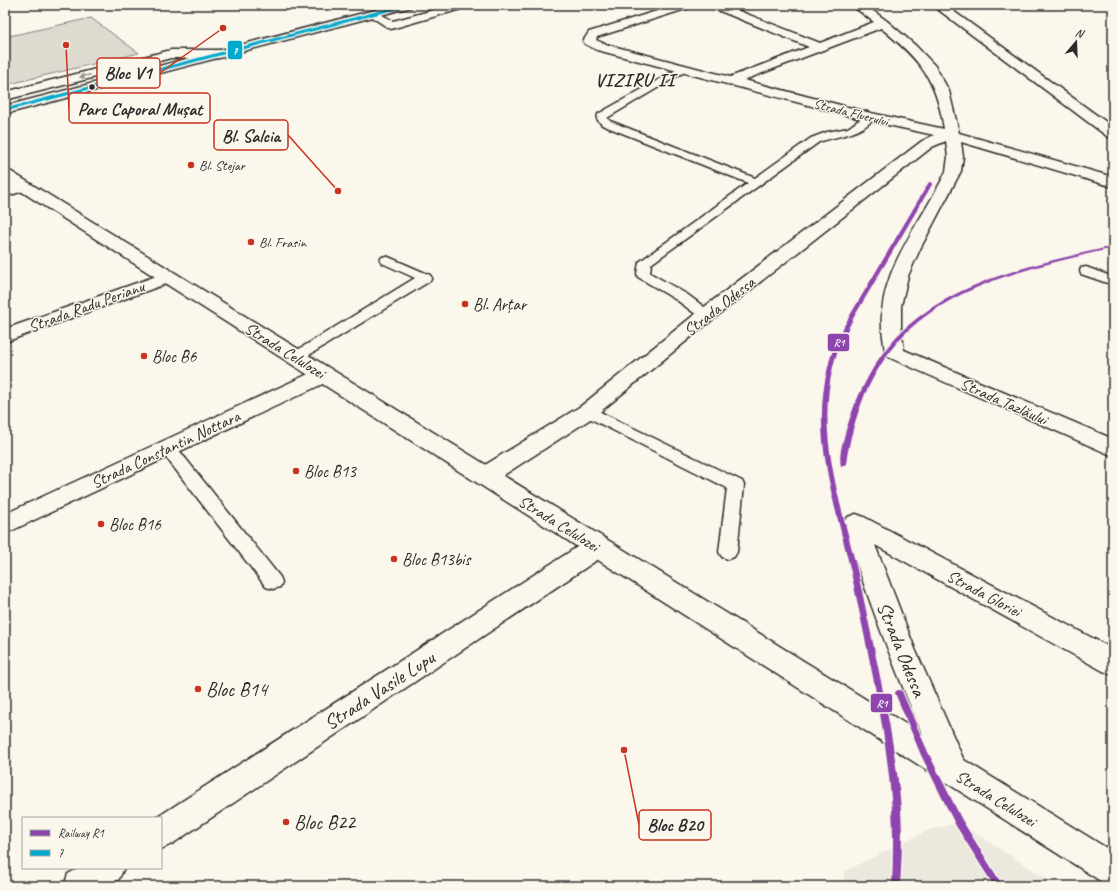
<svg xmlns="http://www.w3.org/2000/svg" width="1118" height="891" font-family="Caveat,sans-serif">
<style>
.built{fill:#ebe8de}
.green{fill:#dddad0;stroke:#84827e}
.lines{fill:none;stroke-linecap:round;stroke-linejoin:round}
.service-casing{stroke:#2b2b2b;stroke-width:3}
.minor-casing{stroke:#2b2b2b;stroke-width:3}
.tertiary-casing{stroke:#2b2b2b;stroke-width:3}
.primary-casing{stroke:#2b2b2b;stroke-width:3}
.service{fill:#fbf7ec;fill-rule:evenodd}
.minor{fill:#fbf7ec;fill-rule:evenodd}
.tertiary{fill:#fbf7ec;fill-rule:evenodd}
.primary{fill:#fbf7ec;fill-rule:evenodd}
.bus-1-casing{stroke:#fbf7ec;stroke-width:4.5}
.bus-1{stroke:#00a9ce;stroke-width:3}
.rail-1-casing{stroke:#fbf7ec;stroke-width:3}
.rail-1{fill:#8e44ad;fill-rule:evenodd}
.oneway{fill:#93918c}
.bus-dot{fill:#2b2b2b;stroke:#fbf7ec;stroke-width:1.5}
.poi-dot{fill:#c8321e;stroke:#fbf7ec;stroke-width:1.5}
.labels{text-anchor:middle;stroke-width:3;stroke-linejoin:round;paint-order:stroke}
.far-street-label{font-size:14px;fill:#2b2b2b;stroke:#fbf7ec}
.far-poi-label{font-size:14px;fill:#2b2b2b;stroke:#fbf7ec;text-anchor:start}
.poi-label{font-size:17px;fill:#2b2b2b;stroke:#fbf7ec;text-anchor:start}
.street-label{font-size:17px;fill:#2b2b2b;stroke:#fbf7ec}
.far-district-label{font-size:18px;font-weight:bold;letter-spacing:1px;fill:#2b2b2b;stroke:#fbf7ec}
.near-street-label{font-size:20px;fill:#2b2b2b;stroke:#fbf7ec}
.near-poi-label{font-size:20px;fill:#2b2b2b;stroke:#fbf7ec;text-anchor:start}
.leader{fill:none;stroke:#c8321e;stroke-width:1.5}
.callout-dot{fill:#c8321e;stroke:#fbf7ec;stroke-width:1.5}
.callout{fill:#fbf7ec;stroke:#c8321e;stroke-width:1.5}
.callout-label{font-size:18px;text-anchor:middle;font-weight:bold;fill:#2b2b2b}
.line-badge{stroke:#fbf7ec;stroke-width:1.5}
.badge-label{font-size:11px;text-anchor:middle;font-weight:bold;fill:#fff}
</style>
<rect width="100%" height="100%" fill="#fbf7ec"/>
<filter id="ink" filterUnits="userSpaceOnUse"><feTurbulence type="fractalNoise" baseFrequency=".025" numOctaves="2"/><feDisplacementMap in="SourceGraphic" scale="8" xChannelSelector="R" yChannelSelector="G"/><feConvolveMatrix kernelMatrix="1 2 1 2 8 2 1 2 1" color-interpolation-filters="sRGB"/></filter>
<g filter="url(#ink)">
<polygon class="built" points="959,823 1058,886 843,886 845,871 929,830"/>
<polygon class="green" points="91,18 139,53 5,85 5,37"/>
<g class="lines">
<defs>
<g id="service">
<path d="M683,66l3,1 2,2 -2,2 -79,47 3,3 145,57 56,-40 16,-6 21,-4 18,-13 4,-1 5,3c-14,18 -36,18 -56,25l-168,122 -1,9 38,22 23,17 2,3 -2,3 -5,1 -5,-1 -23,-17 -40,-24 -1,-3 2,-12 109,-79 -146,-58 -5,-6 1,-5z"/>
<polygon points="386,256 430,275 432,278 430,281 301,360 296,362 291,360 289,357 291,354 415,278 382,263 380,260 382,257"/>
<polygon points="1086,267 1113,277 1113,285 1081,274 1080,271 1081,268"/>
<polygon points="588,406 742,481 744,485 737,552 734,557 728,559 722,557 719,552 727,488 583,415 580,411 583,407"/>
<polygon points="168,442 174,444 280,577 282,582 280,587 273,589 266,587 162,452 160,448 162,444"/>
</g>
<g id="minor">
<polygon points="452,5 461,5 463,7 461,9 391,29 387,27 367,14 369,12 377,12 393,21"/>
<path d="M676,5h18l-2,2 -95,30 -1,3 9,4 125,33 79,-30 -99,-40 -2,-2h16l96,38 54,-21 -23,-17h14l22,16 29,25 19,20 14,25 10,42 154,44v10l-152,-45 2,15 -2,14 -41,78 -12,27 -7,30v22l3,22 209,89v17l-225,-99c-4,-6 -4,-13 -5,-20 -10,-63 39,-113 63,-166l2,-14 -2,-16 -14,6 -219,172 -118,97 -102,66 -8,2 -8,-2 -3,-6 3,-6 104,-64 118,-95 223,-170 12,-6 -69,-15 -268,-70 -12,-6 -2,-3 6,-9zM881,28c39,32 55,50 63,101l-73,-16 -127,-33z"/>
<polygon points="932,5 945,5 1113,127 1113,138 1108,137"/>
<polygon points="171,50 219,50 223,51 225,54 223,57 219,58 171,58 5,100 5,92"/>
<polygon points="23,181 29,183 31,186 29,189 5,197 5,187"/>
<polygon points="168,272 174,273 177,277 174,281 5,342 5,329"/>
<polygon points="324,369 331,370 334,375 331,380 13,530 5,533 5,514 317,370"/>
<path d="M856,514l8,3 249,132v26l-10,-4 -228,-126 40,104 54,123 -4,10 -11,4 -11,-4c-37,-85 -72,-170 -99,-259l4,-6z"/>
<polygon points="597,538 606,540 609,547 606,554 172,844 161,849 161,818 156,818 588,540"/>
<polygon points="79,868 124,868 119,879 109,886 64,886 68,874"/>
</g>
<polygon id="tertiary" points="5,169 10,171 1113,852 1113,886 1102,882 5,181"/>
<polygon id="primary" points="394,5 413,5 411,7 5,114 5,106"/>
</defs>
<use href="#service" class="service-casing"/>
<use href="#minor" class="minor-casing"/>
<use href="#tertiary" class="tertiary-casing"/>
<use href="#primary" class="primary-casing"/>
<use href="#service" class="service"/>
<use href="#minor" class="minor"/>
<use href="#tertiary" class="tertiary"/>
<use href="#primary" class="primary"/>
<defs>
<polyline id="bus-1" points="5,110 407,5"/>
</defs>
<use href="#bus-1" class="bus-1-casing"/>
<use href="#bus-1" class="bus-1"/>
<defs>
<g id="rail-1">
<path d="M929,182l4,1 -79,134c-8,16 -17,32 -21,50 -19,77 15,154 30,229 14,67 30,134 37,202 3,30 2,59 0,88h-8c1,-29 2,-58 -1,-88 -5,-68 -21,-135 -35,-202 -14,-75 -48,-152 -28,-229 4,-18 12,-34 21,-50z"/>
<path d="M1113,246v2c-73,18 -161,34 -214,92 -14,16 -25,35 -34,54 -9,23 -16,46 -19,70l-3,2h-2c-4,-14 9,-48 14,-62 10,-23 23,-48 41,-67 56,-58 141,-73 217,-91z"/>
<polygon points="899,690 902,691 927,750 962,820 1003,886 994,886 956,826 921,755 895,693 896,691"/>
</g>
</defs>
<use href="#rail-1" class="rail-1-casing"/>
<use href="#rail-1" class="rail-1"/>
</g>
<defs><path id="oneway-solid" d="M-6-.8H1V-3.2L6.5 0L1 3.2V.8H-6Z"/></defs>
<use class="oneway" href="#oneway-solid" transform="translate(85 76) rotate(166)"/>
</g>
<circle class="bus-dot" cx="92" cy="87" r="3.5"/>
<g class="poi-dot">
<circle cx="191" cy="165" r="4"/>
<circle cx="251" cy="242" r="4"/>
<circle cx="465" cy="304" r="4"/>
<circle cx="144" cy="356" r="4"/>
<circle cx="296" cy="471" r="4"/>
<circle cx="101" cy="524" r="4"/>
<circle cx="394" cy="559" r="4"/>
<circle cx="198" cy="689" r="4"/>
<circle cx="286" cy="822" r="4"/>
</g>
<g class="labels">
<g class="far-street-label">
<text transform="translate(851 112) rotate(14)" y="5">Strada Fluerului</text>
</g>
<g class="far-poi-label">
<text x="199" y="170">Bl. Stejar</text>
<text x="259" y="247">Bl. Frasin</text>
</g>
<g class="poi-label">
<text x="473" y="310">Bl. Arțar</text>
<text x="152" y="362">Bloc B6</text>
<text x="304" y="477">Bloc B13</text>
<text x="109" y="530">Bloc B16</text>
<text x="402" y="565">Bloc B13bis</text>
</g>
<g class="street-label">
<text transform="translate(86 306) rotate(-20)" y="6">Strada Radu Perianu</text>
<text transform="translate(719 306) rotate(-38)" y="6">Strada Odessa</text>
<text transform="translate(285 350) rotate(32)" y="6">Strada Celulozei</text>
<text transform="translate(1004 401) rotate(24)" y="6">Strada Tazlăului</text>
<text transform="translate(165 449) rotate(-25)" y="6">Strada Constantin Nottara</text>
<text transform="translate(559 523) rotate(32)" y="6">Strada Celulozei</text>
<text transform="translate(984 593) rotate(28)" y="6">Strada Gloriei</text>
<text transform="translate(996 798) rotate(32)" y="6">Strada Celulozei</text>
</g>
<g class="far-district-label">
<text x="635" y="86">VIZIRU II</text>
</g>
<g class="near-street-label">
<text transform="translate(902 649) rotate(68)" y="7">Strada Odessa</text>
<text transform="translate(379 690) rotate(-33)" y="7">Strada Vasile Lupu</text>
</g>
<g class="near-poi-label">
<text x="206" y="696">Bloc B14</text>
<text x="294" y="829">Bloc B22</text>
</g>
</g>
<path class="leader" d="M223 28L160 73M66 45L69 108M338 191L288 135M624 750L639 825"/>
<g class="callout-dot">
<circle cx="223" cy="28" r="4"/>
<circle cx="66" cy="45" r="4"/>
<circle cx="338" cy="191" r="4"/>
<circle cx="624" cy="750" r="4"/>
</g>
<g class="callout">
<rect x="97" y="58" width="63" height="30" rx="4"/>
<rect x="69" y="93" width="141" height="30" rx="4"/>
<rect x="214" y="120" width="74" height="30" rx="4"/>
<rect x="639" y="810" width="72" height="30" rx="4"/>
</g>
<g class="callout-label">
<text x="128" y="79">Bloc V1</text>
<text x="140" y="115">Parc Caporal Mușat</text>
<text x="251" y="142">Bl. Salcia</text>
<text x="675" y="831">Bloc B20</text>
</g>
<g class="line-badge">
<rect x="227" y="40" width="16" height="20" rx="4" fill="#00a9ce"/>
<rect x="827" y="333" width="23" height="19" rx="4" fill="#8e44ad"/>
<rect x="870" y="693" width="23" height="20" rx="4" fill="#8e44ad"/>
</g>
<g class="badge-label">
<text x="235" y="54">7</text>
<text x="839" y="346">R1</text>
<text x="882" y="707">R1</text>
</g>
<rect width="1118" height="891" fill="none" stroke="#fbf7ec" stroke-width="20"/>
<rect x="10" y="10" width="1098" height="871" fill="none" stroke="#2b2b2b" stroke-width="1.5" filter="url(#ink)"/>
<rect x="22" y="817" width="140" height="52" fill="#fbf7ec" stroke="#a8a59f"/>
<rect x="30" y="830" width="20" height="6" fill="#8e44ad" stroke="#a8a59f"/>
<text x="58" y="837" font-size="12" fill="#2b2b2b">Railway R1</text>
<rect x="30" y="850" width="20" height="6" fill="#00a9ce" stroke="#a8a59f"/>
<text x="58" y="857" font-size="12" fill="#2b2b2b">7</text>
<g transform="translate(1076 42) rotate(19)" stroke="#fbf7ec" stroke-width="3" paint-order="stroke">
<path d="M0-3L7 15L0 10L-7 15Z" fill="#2b2b2b"/>
<text y="-6" font-size="11" font-weight="bold" text-anchor="middle" fill="#2b2b2b">N</text>
</g>
</svg>
